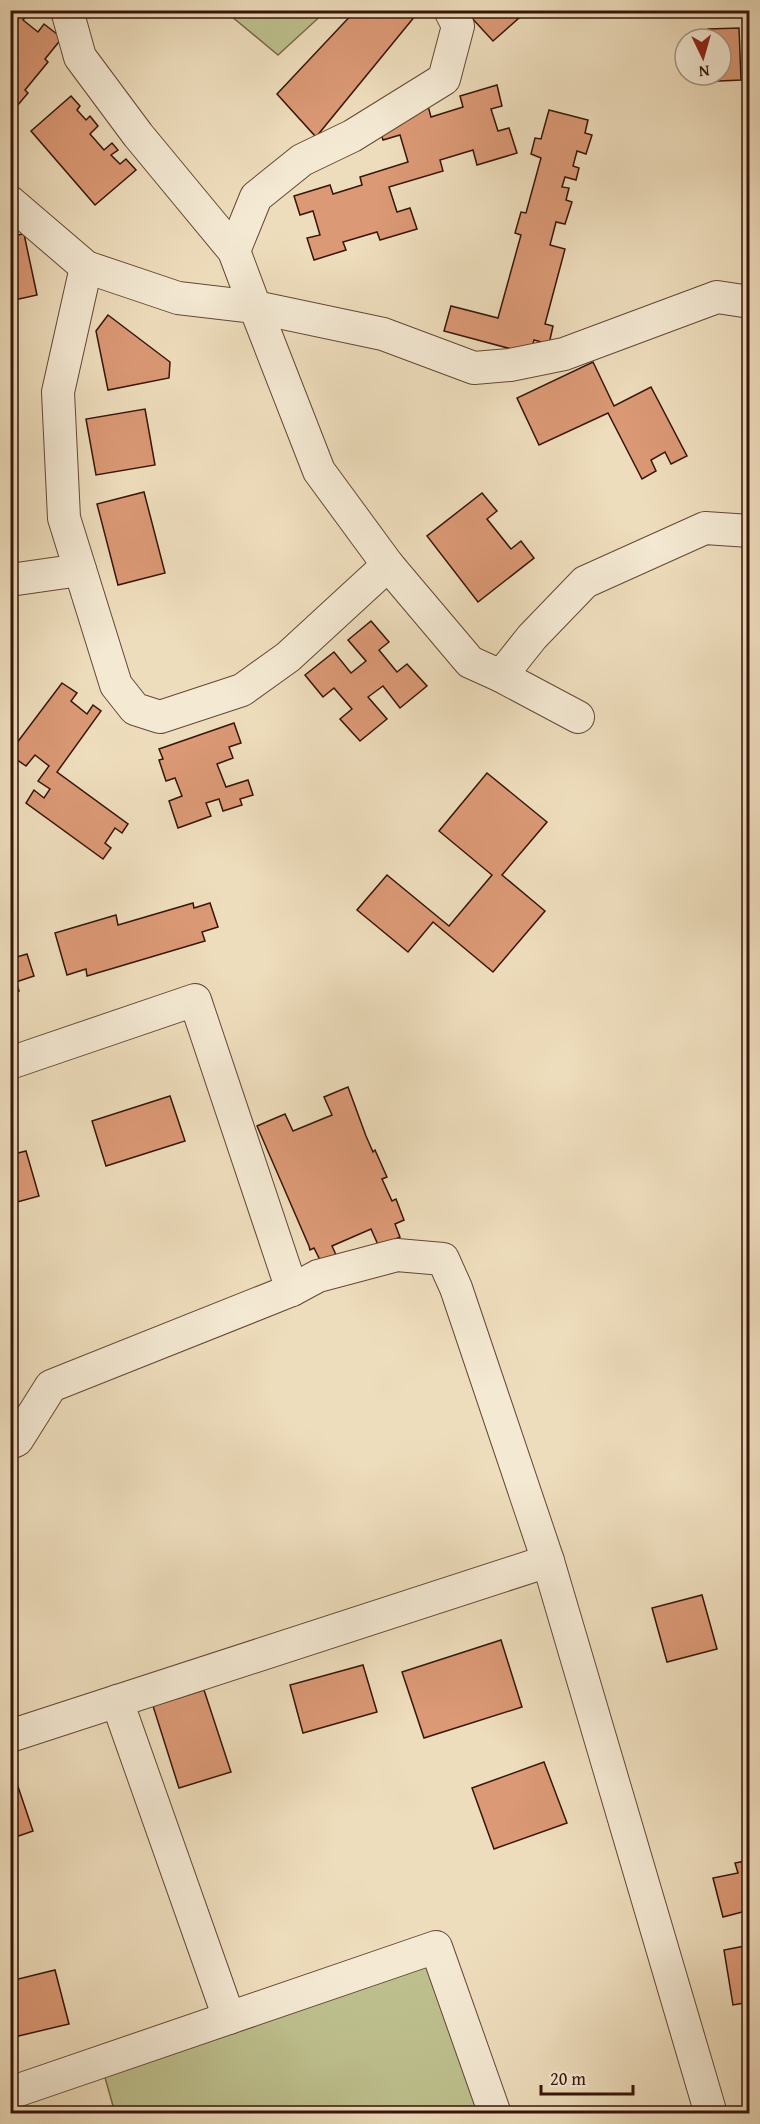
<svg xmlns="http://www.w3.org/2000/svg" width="760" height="2124" font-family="'Gentium Book Plus',serif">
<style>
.green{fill:#bdc08d;stroke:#7a6a4a;stroke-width:1.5}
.building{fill:#db9975;stroke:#371508;stroke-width:1.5}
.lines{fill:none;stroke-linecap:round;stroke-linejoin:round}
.street-casing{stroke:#654735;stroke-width:34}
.street{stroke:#f4e9d3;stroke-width:32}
</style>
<rect width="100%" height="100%" fill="#eeddbc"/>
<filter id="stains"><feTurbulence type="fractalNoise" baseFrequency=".00333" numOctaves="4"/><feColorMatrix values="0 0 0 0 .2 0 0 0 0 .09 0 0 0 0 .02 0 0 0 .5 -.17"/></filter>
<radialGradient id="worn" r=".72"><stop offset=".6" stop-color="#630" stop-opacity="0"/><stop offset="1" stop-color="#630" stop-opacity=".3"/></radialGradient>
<g class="green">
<polygon points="225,11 326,10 326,11 278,55"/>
<polygon points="433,1953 479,2113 115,2113 97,2049"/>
</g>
<g class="building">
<polygon points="10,10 21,10 27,15 23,20 38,32 44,24 62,38 45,59 48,62 25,90 28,93 17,106 12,102 10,104"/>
<polygon points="356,10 420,10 316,137 277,94"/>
<polygon points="472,10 528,10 493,41 469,15"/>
<polygon points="739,28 741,80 698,82 698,75 721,75 721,39 709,39 708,29"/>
<polygon points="497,85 502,106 491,109 498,131 509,128 517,153 477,165 473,150 440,160 443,171 389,187 397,212 410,208 417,229 380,240 377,232 343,242 346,250 314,260 307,238 320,235 313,211 300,215 294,196 330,185 333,194 362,185 360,177 408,162 400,135 383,140 377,121 428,106 431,117 463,107 460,96"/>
<polygon points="71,96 80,106 77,110 86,120 90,116 98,126 90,134 104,150 112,143 118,150 111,155 120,164 126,159 136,170 95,205 31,131"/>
<polygon points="549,110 588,120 585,133 592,135 586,154 577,151 573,166 579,168 576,180 565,177 562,187 569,188 566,200 572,202 565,224 556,222 550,245 565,249 545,324 553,326 549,344 534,340 530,354 444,331 451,306 498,318 521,235 515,233 521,212 526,213 541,158 531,154 535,138 541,139"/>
<polygon points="24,234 37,295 10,301 10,236"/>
<polygon points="108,315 170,362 169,378 108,390 96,331"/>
<polygon points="593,362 614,406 651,387 687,456 671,464 665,452 651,460 656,471 642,479 608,413 539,445 517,398"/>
<polygon points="145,409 155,465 96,475 86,419"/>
<polygon points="144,492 165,573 118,585 97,504"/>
<polygon points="482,493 497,511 487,519 511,549 521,541 534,558 478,602 427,536"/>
<polygon points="371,621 389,642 379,650 397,672 407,664 427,686 400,708 383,686 368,697 387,719 360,741 340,719 352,709 334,688 323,697 305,675 334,652 351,673 366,661 348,640"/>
<polygon points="62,683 77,693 71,701 87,714 93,705 101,711 57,772 128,824 122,833 115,828 105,843 111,848 103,859 26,803 34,790 44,798 50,789 38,781 49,766 35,755 26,766 10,755 10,752"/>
<polygon points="234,723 241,743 229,747 233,758 217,764 226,787 248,780 253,795 240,799 242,805 223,811 219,799 206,803 211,816 178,828 169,801 182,796 175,778 166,781 159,760 163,759 159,749"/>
<polygon points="487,773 547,822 502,875 545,911 493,972 433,922 408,952 357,910 387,875 449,926 492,875 439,831"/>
<polygon points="193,903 194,908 210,903 218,927 202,932 205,941 87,976 86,969 67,975 55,933 116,915 118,925"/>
<polygon points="27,954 34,976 16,982 19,991 10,994 10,959"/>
<polygon points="348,1087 366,1136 373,1152 375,1150 387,1177 382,1179 392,1201 396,1199 404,1220 395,1224 400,1237 379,1247 371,1229 332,1246 337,1257 321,1262 314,1248 310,1250 309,1246 257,1126 285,1114 293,1131 332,1115 324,1097"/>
<polygon points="170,1096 185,1141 106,1166 92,1121"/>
<polygon points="26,1151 39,1196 10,1204 10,1155"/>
<polygon points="702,1595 717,1649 667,1662 652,1608"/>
<polygon points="501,1640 522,1707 424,1738 402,1672"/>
<polygon points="363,1665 377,1712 303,1733 290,1685"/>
<polygon points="204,1690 231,1772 179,1788 153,1706"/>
<polygon points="544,1762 567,1823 494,1849 472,1788"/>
<polygon points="10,1763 33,1831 10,1839"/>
<polygon points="750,1860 750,1910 723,1917 713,1878 738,1873 735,1863"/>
<polygon points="750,1945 750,2002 733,2005 724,1950"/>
<polygon points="55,1970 69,2024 10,2038 10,1981"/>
</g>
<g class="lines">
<defs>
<g id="street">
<polyline points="68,10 68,14 80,57 138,135 234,251 255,307 383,334 474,368 510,365 564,354 717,297 750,302"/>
<polyline points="10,202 86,267 178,298 255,307 319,471 388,565 470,662 501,676 532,637 585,582 705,528 750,531"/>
<polyline points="234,251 256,197 302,160 352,136 444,79 458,26 450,10"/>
<polyline points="86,267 58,392 64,518 116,685 135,709 160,717 242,690 288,657 388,565"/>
<polyline points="10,580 80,570"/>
<polyline points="501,676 578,717"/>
<polyline points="10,1063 195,1000 292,1290 318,1276 397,1255 443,1259 456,1288 548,1561 711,2114"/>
<polyline points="10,1443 17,1440 51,1386 292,1290"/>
<polyline points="117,1701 229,2018"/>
<polyline points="10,1736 548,1561"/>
<polyline points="10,2093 436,1947 495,2114"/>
</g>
</defs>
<use href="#street" class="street-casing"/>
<use href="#street" class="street"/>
</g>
<rect width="760" height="2124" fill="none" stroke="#eeddbc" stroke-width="36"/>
<rect x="12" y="12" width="736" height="2100" fill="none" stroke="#371508" stroke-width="3"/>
<rect x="18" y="18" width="724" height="2088" fill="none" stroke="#371508" stroke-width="1.5"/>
<g transform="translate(703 57) rotate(175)"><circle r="28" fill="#f4e9d3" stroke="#a89482" stroke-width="1.5"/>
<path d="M0-4.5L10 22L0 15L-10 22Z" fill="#8f2418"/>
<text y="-9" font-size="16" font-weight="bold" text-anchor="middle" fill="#371508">N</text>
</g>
<path d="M541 2085v9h92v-9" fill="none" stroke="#371508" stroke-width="3"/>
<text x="550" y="2085" font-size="18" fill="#371508" stroke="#f4e9d3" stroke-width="4.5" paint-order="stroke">20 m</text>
<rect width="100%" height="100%" filter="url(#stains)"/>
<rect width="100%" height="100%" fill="url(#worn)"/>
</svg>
